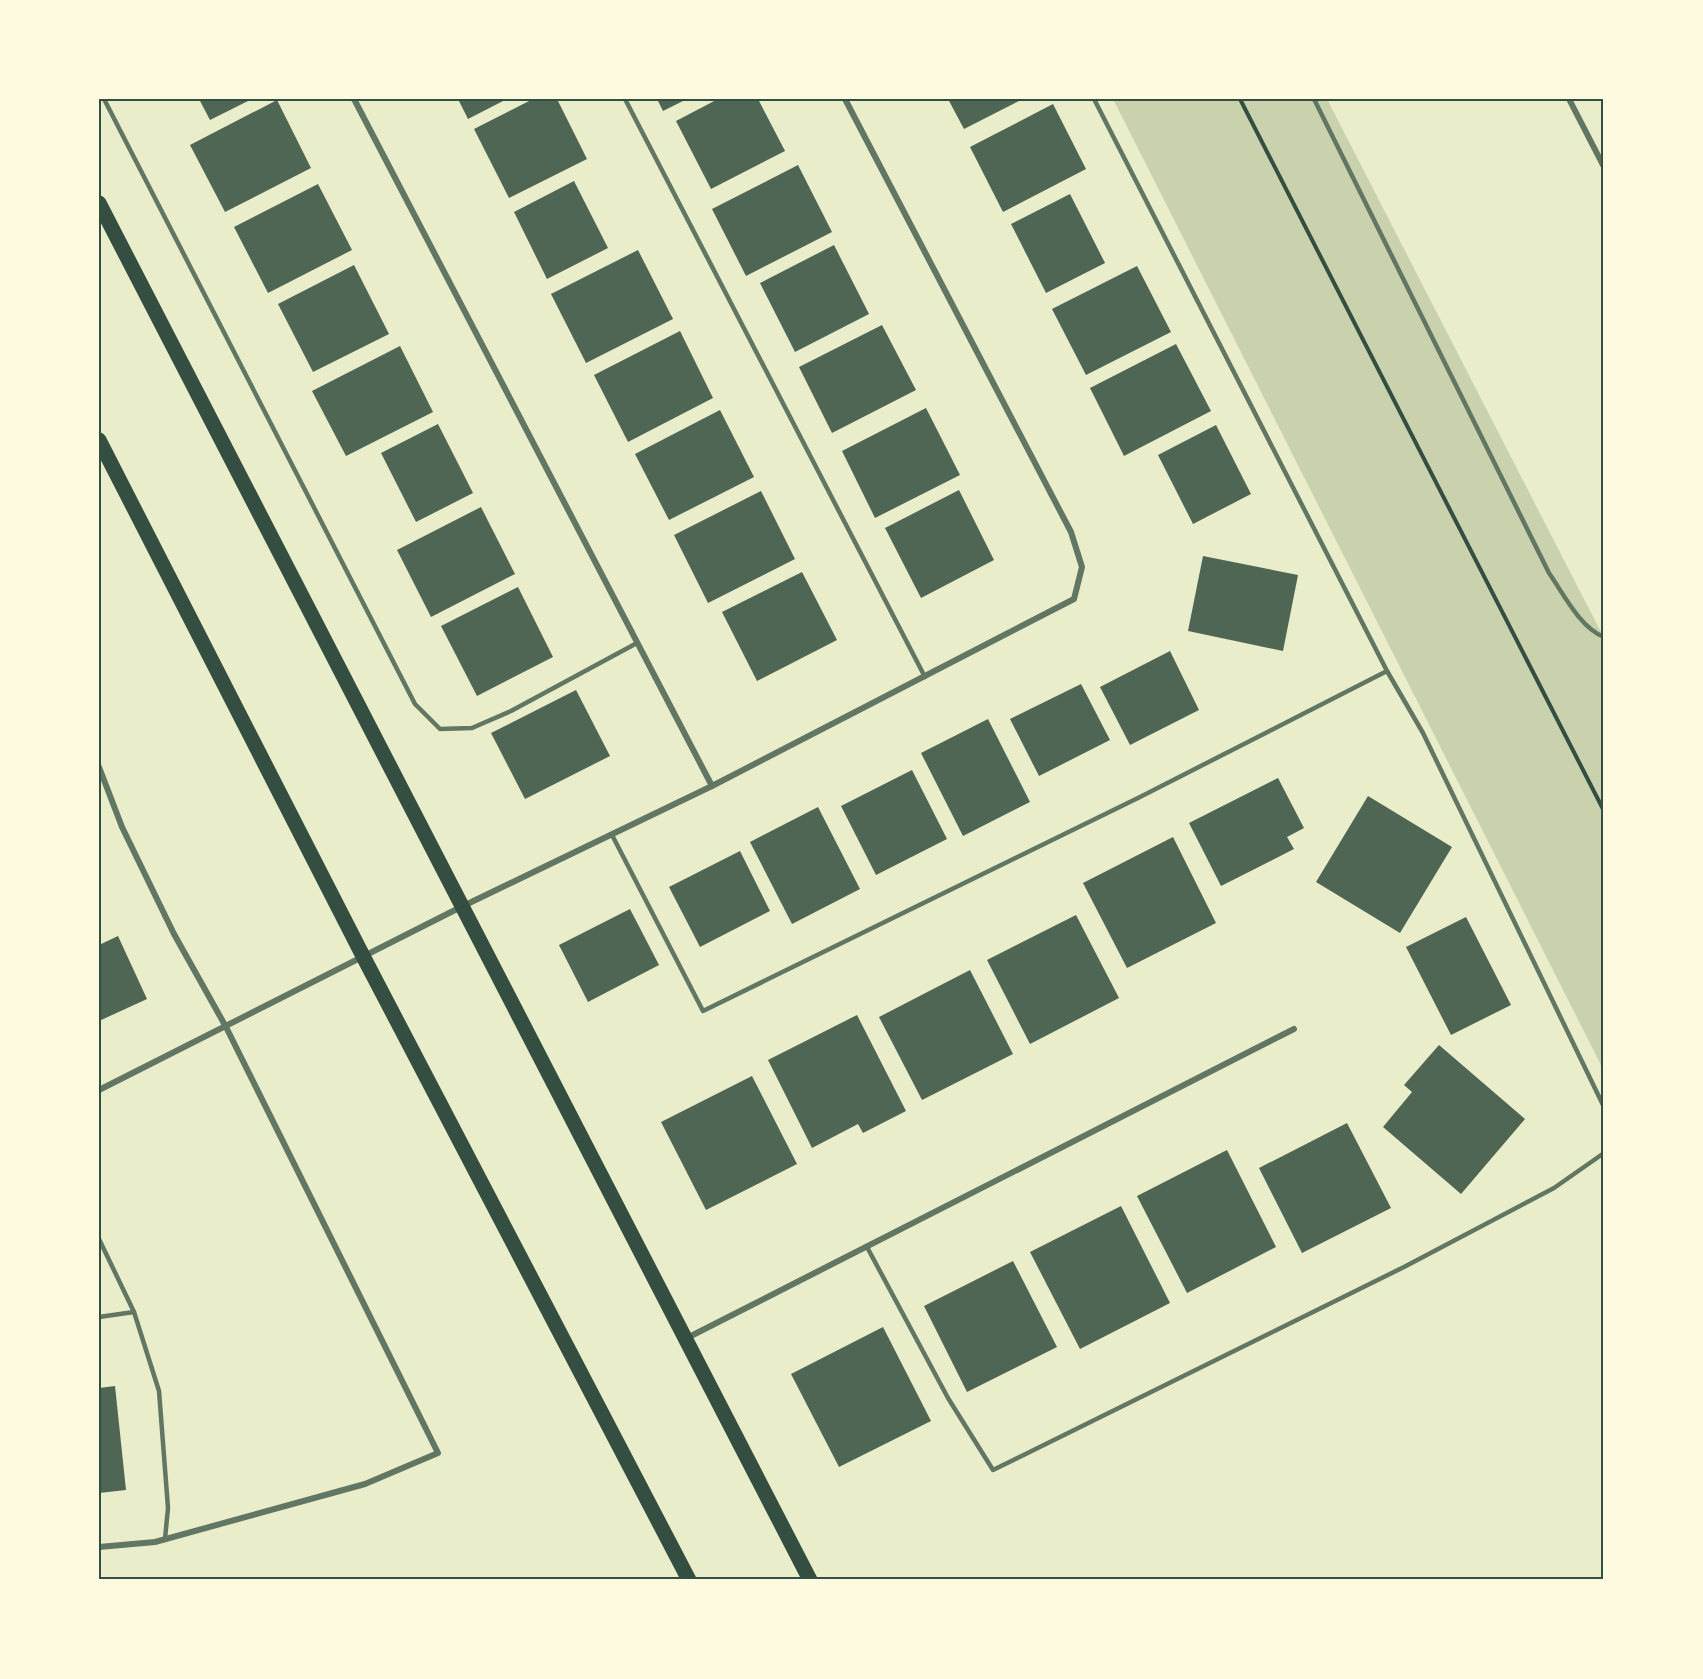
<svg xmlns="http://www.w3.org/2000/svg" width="1703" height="1679" font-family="'Sofia Sans Condensed',sans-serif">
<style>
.green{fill:#cad2ad}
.building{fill:#4f6655}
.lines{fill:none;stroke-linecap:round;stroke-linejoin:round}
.path{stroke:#344e41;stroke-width:4}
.service{stroke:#617663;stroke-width:4.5}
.minor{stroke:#617663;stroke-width:6}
.primary{stroke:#344e41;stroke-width:15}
.neatline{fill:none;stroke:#344e41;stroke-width:2}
</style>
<rect width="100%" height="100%" fill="#e9edc9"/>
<polygon class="green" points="1113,99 1327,99 1604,638 1604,1071"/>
<g class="building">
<polygon points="199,99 252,99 210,120"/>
<polygon points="458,99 507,99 468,119"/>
<polygon points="533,99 557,99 587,159 509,198 474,129"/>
<polygon points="657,99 687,99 663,111"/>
<polygon points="718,99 758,99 785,151 711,189 676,121"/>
<polygon points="948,99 1023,99 964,129"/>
<polygon points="277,100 311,168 225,212 190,145"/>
<polygon points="1053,104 1086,169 1003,212 970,147"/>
<polygon points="798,165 832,232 746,276 712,209"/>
<polygon points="574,181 608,248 547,279 514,212"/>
<polygon points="318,184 352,250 268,293 234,227"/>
<polygon points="1070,194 1105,263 1046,293 1011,224"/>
<polygon points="834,245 869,314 795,352 760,283"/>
<polygon points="638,250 673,319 586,363 551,294"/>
<polygon points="354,265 389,334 313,372 278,304"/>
<polygon points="1137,266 1171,332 1086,375 1052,309"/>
<polygon points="882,325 916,390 832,433 799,367"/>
<polygon points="680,331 713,398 628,442 594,375"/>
<polygon points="1176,344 1211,411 1124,456 1090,388"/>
<polygon points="400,346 433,412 346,456 312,391"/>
<polygon points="926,408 960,475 875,518 842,451"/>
<polygon points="720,410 754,477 669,520 635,454"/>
<polygon points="438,424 473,493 416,522 381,453"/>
<polygon points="1216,425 1251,494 1193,524 1158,455"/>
<polygon points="959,490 994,560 921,598 885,528"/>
<polygon points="761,491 795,559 708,603 674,535"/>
<polygon points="481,507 515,574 431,617 397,550"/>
<polygon points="1203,556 1298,575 1283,651 1188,631"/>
<polygon points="802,572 837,640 757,681 722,612"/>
<polygon points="518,587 553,657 477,696 441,626"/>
<polygon points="1170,651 1199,710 1130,745 1100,687"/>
<polygon points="1081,684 1110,740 1039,776 1010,719"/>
<polygon points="576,690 610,756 525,799 491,733"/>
<polygon points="988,719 1030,802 963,836 921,753"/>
<polygon points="912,770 947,839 876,875 841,806"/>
<polygon points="1278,778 1304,828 1287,837 1294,849 1221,886 1189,823"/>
<polygon points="1368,796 1452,847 1400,933 1316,882"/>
<polygon points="818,807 860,889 792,924 750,842"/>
<polygon points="1173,837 1216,923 1127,968 1083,883"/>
<polygon points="740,851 770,911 700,947 669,887"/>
<polygon points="630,909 659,965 588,1002 559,945"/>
<polygon points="1076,915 1119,998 1030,1044 987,960"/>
<polygon points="1466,917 1511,1005 1451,1035 1406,947"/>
<polygon points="118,936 147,999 99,1021 99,945"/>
<polygon points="970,970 1013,1054 922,1100 879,1017"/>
<polygon points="857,1015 906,1111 863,1133 858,1124 812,1148 768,1060"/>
<polygon points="1439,1045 1525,1119 1461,1194 1383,1127 1412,1092 1404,1085"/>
<polygon points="752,1076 797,1164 706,1210 661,1122"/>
<polygon points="1347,1123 1391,1208 1302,1253 1259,1168"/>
<polygon points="1227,1150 1276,1247 1187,1293 1137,1196"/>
<polygon points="1121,1206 1170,1303 1080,1349 1030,1252"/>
<polygon points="1013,1261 1057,1347 967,1392 924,1306"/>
<polygon points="883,1327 931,1421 839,1467 791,1374"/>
<polygon points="115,1386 126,1490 99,1493 99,1388"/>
</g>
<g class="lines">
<polyline class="path" points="1240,99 1604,811"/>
<g class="service">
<polyline points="104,99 415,704 440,729 472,728 511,711 637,643"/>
<polyline points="625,99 925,677"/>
<path d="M1314,99l235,474c14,20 31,55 55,64"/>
<polyline points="1387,671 1423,733 1604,1107"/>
<polyline points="612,835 703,1011 1140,797 1387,671 1094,99"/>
<polyline points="99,1239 134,1312 159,1391 168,1508 165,1539"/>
<polyline points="867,1247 948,1398 993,1470 1404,1267 1554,1188 1604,1153"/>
<polyline points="99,1317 134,1312"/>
</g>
<g class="minor">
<polyline points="354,99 712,786"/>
<polyline points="1569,99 1604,167"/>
<polyline points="99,767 122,827 174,934 226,1027 438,1453 365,1484 155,1542 99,1547"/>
<polyline points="99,1090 461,907 712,786 1074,599 1082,567 1071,532 845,99"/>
<polyline points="685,1339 1294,1029"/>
</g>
<g class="primary">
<polyline points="99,203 810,1580"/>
<polyline points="99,440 364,958 689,1580"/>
</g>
</g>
<rect width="1703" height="1679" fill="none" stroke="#fefae0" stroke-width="201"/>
<rect x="100" y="100" width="1502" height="1478" class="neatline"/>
</svg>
